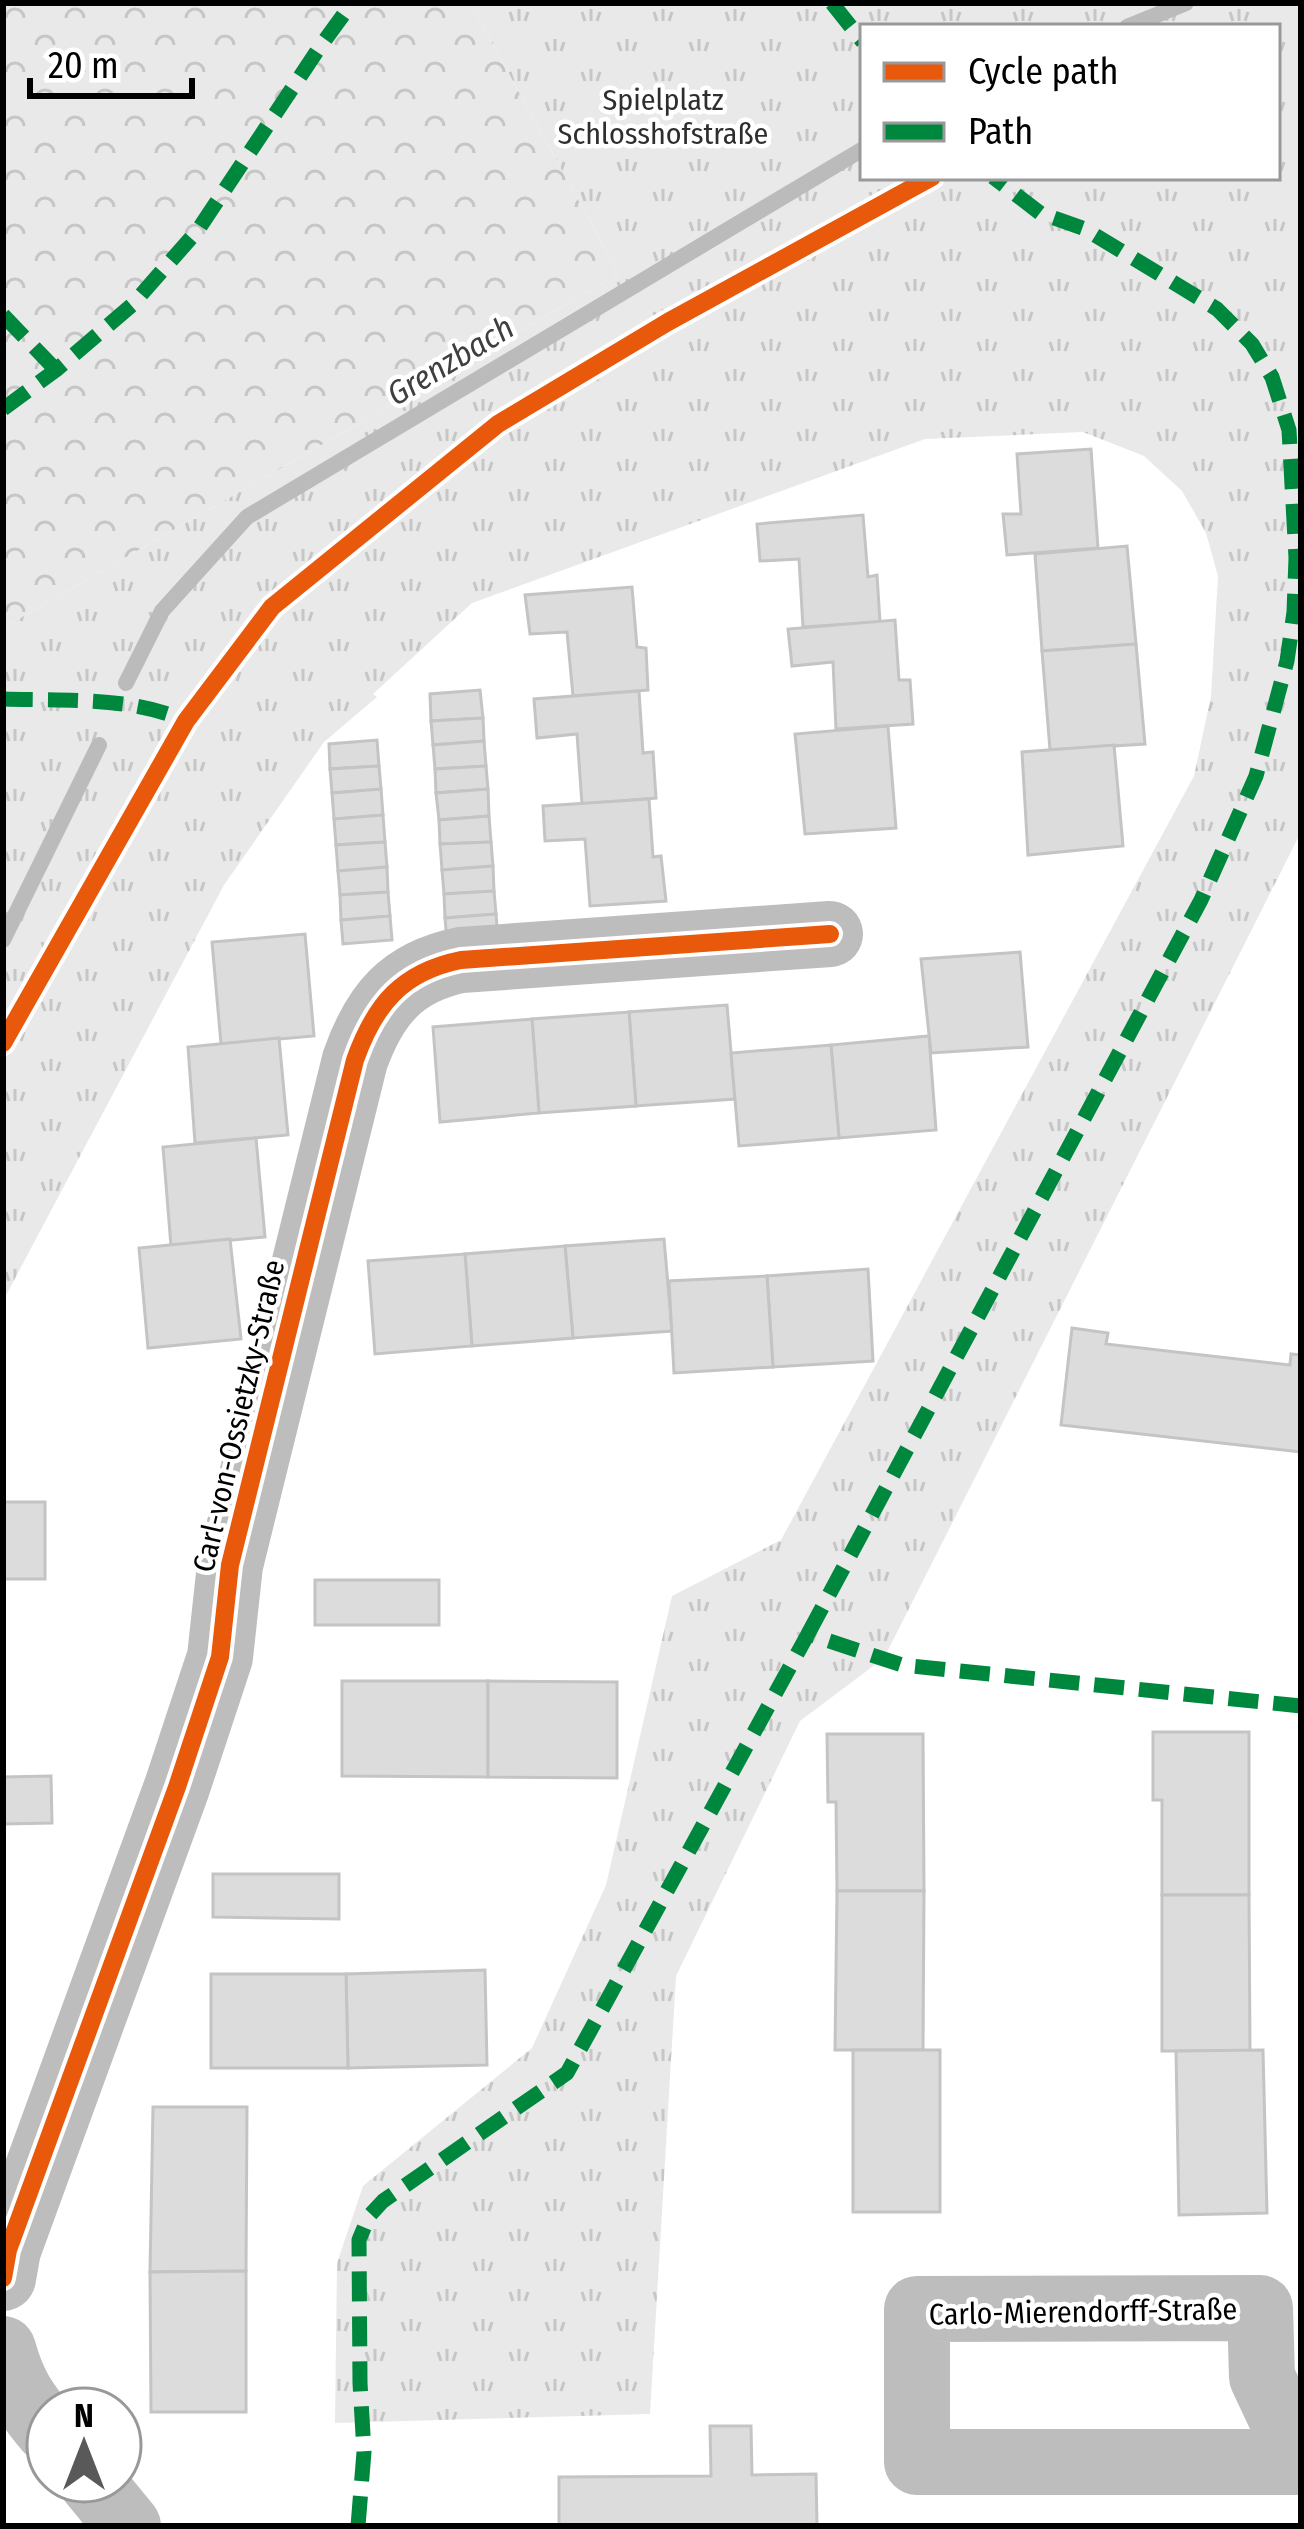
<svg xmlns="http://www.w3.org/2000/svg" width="1304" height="2529" font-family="'Fira Sans Condensed',sans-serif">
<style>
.forest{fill:url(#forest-crowns)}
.park{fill:url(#park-tufts);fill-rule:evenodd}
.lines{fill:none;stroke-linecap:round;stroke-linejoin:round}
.stream{stroke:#bbb;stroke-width:16}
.building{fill:#dcdcdc;stroke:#c4c4c4;stroke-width:3}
.minor{stroke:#bdbdbd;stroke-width:66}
.quiet{stroke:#00873e;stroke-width:15;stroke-dasharray:30 15;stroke-linecap:butt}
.cycleway-casing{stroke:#fff;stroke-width:26}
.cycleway{stroke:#e8590c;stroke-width:18}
.labels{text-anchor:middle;stroke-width:9;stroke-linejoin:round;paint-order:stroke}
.park-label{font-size:30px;fill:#2e2e2e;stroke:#fff}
.street-label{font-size:30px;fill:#000;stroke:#fff}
.water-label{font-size:33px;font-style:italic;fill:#3f3f3f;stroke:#fff}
</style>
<defs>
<pattern id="forest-crowns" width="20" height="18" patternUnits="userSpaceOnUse" patternTransform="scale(3)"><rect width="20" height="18" fill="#e9e9e9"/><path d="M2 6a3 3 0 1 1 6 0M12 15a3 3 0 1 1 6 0" fill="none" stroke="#c6c6c6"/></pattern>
<pattern id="park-tufts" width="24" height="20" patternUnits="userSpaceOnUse" patternTransform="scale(3)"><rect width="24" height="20" fill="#e9e9e9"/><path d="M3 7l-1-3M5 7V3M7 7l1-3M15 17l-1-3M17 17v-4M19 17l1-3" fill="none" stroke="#c6c6c6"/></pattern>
</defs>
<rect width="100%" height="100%" fill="#fff"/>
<polygon class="forest" points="3,3 470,3 619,274 3,628"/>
<path class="park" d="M470,3h831v829l-417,826 -84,63 -124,255 -26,438 -315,9 2,-160 26,-77 169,-138 74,-163 66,-289 109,-56 413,-764 17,-80 7,-120 -12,-43 -24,-42 -38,-35 -61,-24 -158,7 -453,164 -99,91 4,3 -53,45 -100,143 -221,416v-673l616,-354zM863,27h414v150h-414z"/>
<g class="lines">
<g class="stream">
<polyline points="1127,27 1186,3"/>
<polyline points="126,683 162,611 247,517 863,149"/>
<polyline points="3,940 99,745"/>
</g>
</g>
<g class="building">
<polygon points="1091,449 1098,548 1007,555 1003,514 1021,514 1017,454"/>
<polygon points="863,515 868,577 877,575 880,622 803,627 799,559 760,561 757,524"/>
<polygon points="1127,546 1136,644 1042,651 1035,554"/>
<polygon points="632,587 637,647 646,648 648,690 573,696 567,632 530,634 525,595"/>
<polygon points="895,620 899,680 910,680 913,724 836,729 833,662 792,666 788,629"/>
<polygon points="1136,644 1145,744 1050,750 1042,651"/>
<polygon points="480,690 483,718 431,721 430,694"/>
<polygon points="639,691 643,753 653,752 656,798 582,804 577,734 537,738 534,699"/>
<polygon points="483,718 484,741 433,745 431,721"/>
<polygon points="888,726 896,828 805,834 795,734"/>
<polygon points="377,740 379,766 330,769 329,744"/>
<polygon points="484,741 486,766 435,769 433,745"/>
<polygon points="1114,745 1123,846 1028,855 1022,752"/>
<polygon points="379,766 381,789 332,793 330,769"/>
<polygon points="486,766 488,789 436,793 435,769"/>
<polygon points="381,789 383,815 334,819 332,793"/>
<polygon points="488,789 489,816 439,820 436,793"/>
<polygon points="649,799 653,857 661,856 666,901 590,906 585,839 545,841 543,806"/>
<polygon points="383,815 385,842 336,845 334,819"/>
<polygon points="489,816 491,842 440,844 439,820"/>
<polygon points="385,842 387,867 338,871 336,845"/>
<polygon points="491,842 493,866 442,870 440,844"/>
<polygon points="493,866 494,891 444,894 442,870"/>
<polygon points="387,867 388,892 340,895 338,871"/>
<polygon points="494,891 496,914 445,918 444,894"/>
<polygon points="388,892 390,916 341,920 340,895"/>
<polygon points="496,914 498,940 447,943 445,918"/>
<polygon points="390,916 392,940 343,944 341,920"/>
<polygon points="305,934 314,1036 221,1044 212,942"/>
<polygon points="1020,952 1028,1047 931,1053 921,959"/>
<polygon points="727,1005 735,1099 636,1106 629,1012"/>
<polygon points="629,1012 636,1106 539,1113 532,1019"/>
<polygon points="532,1019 539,1113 440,1122 433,1027"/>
<polygon points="929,1036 936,1130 839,1138 831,1045"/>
<polygon points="279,1038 288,1135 195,1143 188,1047"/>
<polygon points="831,1045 839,1138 739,1146 731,1053"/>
<polygon points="256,1138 265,1237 171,1246 163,1147"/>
<polygon points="230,1239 241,1339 148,1348 139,1248"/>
<polygon points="664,1239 672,1331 573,1338 565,1246"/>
<polygon points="565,1246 573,1338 472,1346 465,1254"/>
<polygon points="465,1254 472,1346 375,1354 368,1261"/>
<polygon points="868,1269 873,1361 773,1367 767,1276"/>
<polygon points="767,1276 773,1367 674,1373 669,1281"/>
<polygon points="1072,1328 1108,1333 1106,1344 1290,1365 1291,1354 1301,1355 1301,1452 1061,1425"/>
<rect x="3" y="1502" width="42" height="77"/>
<rect x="315" y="1580" width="124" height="45"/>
<polygon points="342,1681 488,1681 488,1777 342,1776"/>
<polygon points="488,1681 617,1682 617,1778 488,1777"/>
<polygon points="1153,1732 1249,1732 1249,1895 1162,1895 1162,1800 1153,1800"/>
<polygon points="827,1734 923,1734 924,1891 837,1891 836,1802 828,1802"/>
<polygon points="51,1776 52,1823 3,1824 3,1777"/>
<polygon points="213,1874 339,1874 339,1919 213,1917"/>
<polygon points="837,1891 924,1891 923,2050 835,2050"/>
<polygon points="1162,1895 1249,1895 1250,2051 1162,2051"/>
<polygon points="485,1970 487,2065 348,2068 346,1974"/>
<polygon points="211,1974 346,1974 348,2068 211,2068"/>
<rect x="853" y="2050" width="87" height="162"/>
<polygon points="1263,2050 1267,2213 1179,2215 1176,2051"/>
<polygon points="153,2107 247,2107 246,2271 150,2272"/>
<polygon points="246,2271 246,2412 151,2412 150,2272"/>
<polygon points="710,2426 751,2426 752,2475 816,2474 817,2526 559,2526 559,2477 711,2476"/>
</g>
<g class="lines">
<g class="minor">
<path d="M3,2278l5,-28 169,-463 43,-130 10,-92 125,-505c20,-56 47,-88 106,-100l369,-26"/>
<path d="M3,2349c10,36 21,52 45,81"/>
<polyline points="1301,2460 1262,2377 1260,2308 917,2309 917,2462 1301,2462"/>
<polyline points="91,2481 128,2526"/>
</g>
<g class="quiet">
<polyline points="832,3 863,42"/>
<polyline points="3,315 56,370"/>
<polyline points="3,409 56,370 132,305 198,230 317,51 352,3"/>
<path d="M3,699c59,2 128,-3 183,22"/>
<polyline points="808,1634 1201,900 1256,776 1287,661 1294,612 1296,558 1289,430 1272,377 1252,344 1217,309 1085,229 1040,213 993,177"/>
<polyline points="358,2526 364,2452 360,2383 359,2240 369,2216 383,2201 567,2073 808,1634 902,1665 1301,1706"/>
</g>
<defs>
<g id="cycleway">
<polyline points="3,1043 186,721 272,607 498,424 668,322 932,177"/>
<path d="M3,2278l5,-28 169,-463 43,-130 10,-92 125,-505c20,-56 47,-88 106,-100l369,-26"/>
</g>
</defs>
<use href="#cycleway" class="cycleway-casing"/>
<use href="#cycleway" class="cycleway"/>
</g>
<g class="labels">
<g class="park-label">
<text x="663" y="110">Spielplatz<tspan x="663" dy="34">Schlosshofstraße</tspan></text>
</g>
<g class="street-label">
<text transform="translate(239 1416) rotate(-77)" y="10">Carl-von-Ossietzky-Straße</text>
<text transform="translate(1083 2312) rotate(-1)" y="10">Carlo-Mierendorff-Straße</text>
</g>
<g class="water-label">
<text transform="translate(450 360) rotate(-31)" y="12">Grenzbach</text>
</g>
</g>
<rect width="1304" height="2529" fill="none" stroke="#000000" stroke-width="12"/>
<rect x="860" y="24" width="420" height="156" fill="#ffffff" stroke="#999999" stroke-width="3"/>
<rect x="884" y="63" width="60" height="18" fill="#e8590c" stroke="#999999" stroke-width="3"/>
<text x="968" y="84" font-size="36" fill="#000000">Cycle path</text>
<rect x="884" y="123" width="60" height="18" fill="#00873e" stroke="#999999" stroke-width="3"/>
<text x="968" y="144" font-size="36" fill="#000000">Path</text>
<g transform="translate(84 2445)"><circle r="57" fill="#ffffff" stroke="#999999" stroke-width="3"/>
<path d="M0-9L21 45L0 30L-21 45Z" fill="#595959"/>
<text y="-18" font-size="33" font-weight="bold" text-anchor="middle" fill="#000000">N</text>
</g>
<path d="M30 78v18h162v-18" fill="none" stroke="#000000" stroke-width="6"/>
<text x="48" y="78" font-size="36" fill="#000000" stroke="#ffffff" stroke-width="9" paint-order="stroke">20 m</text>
</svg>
